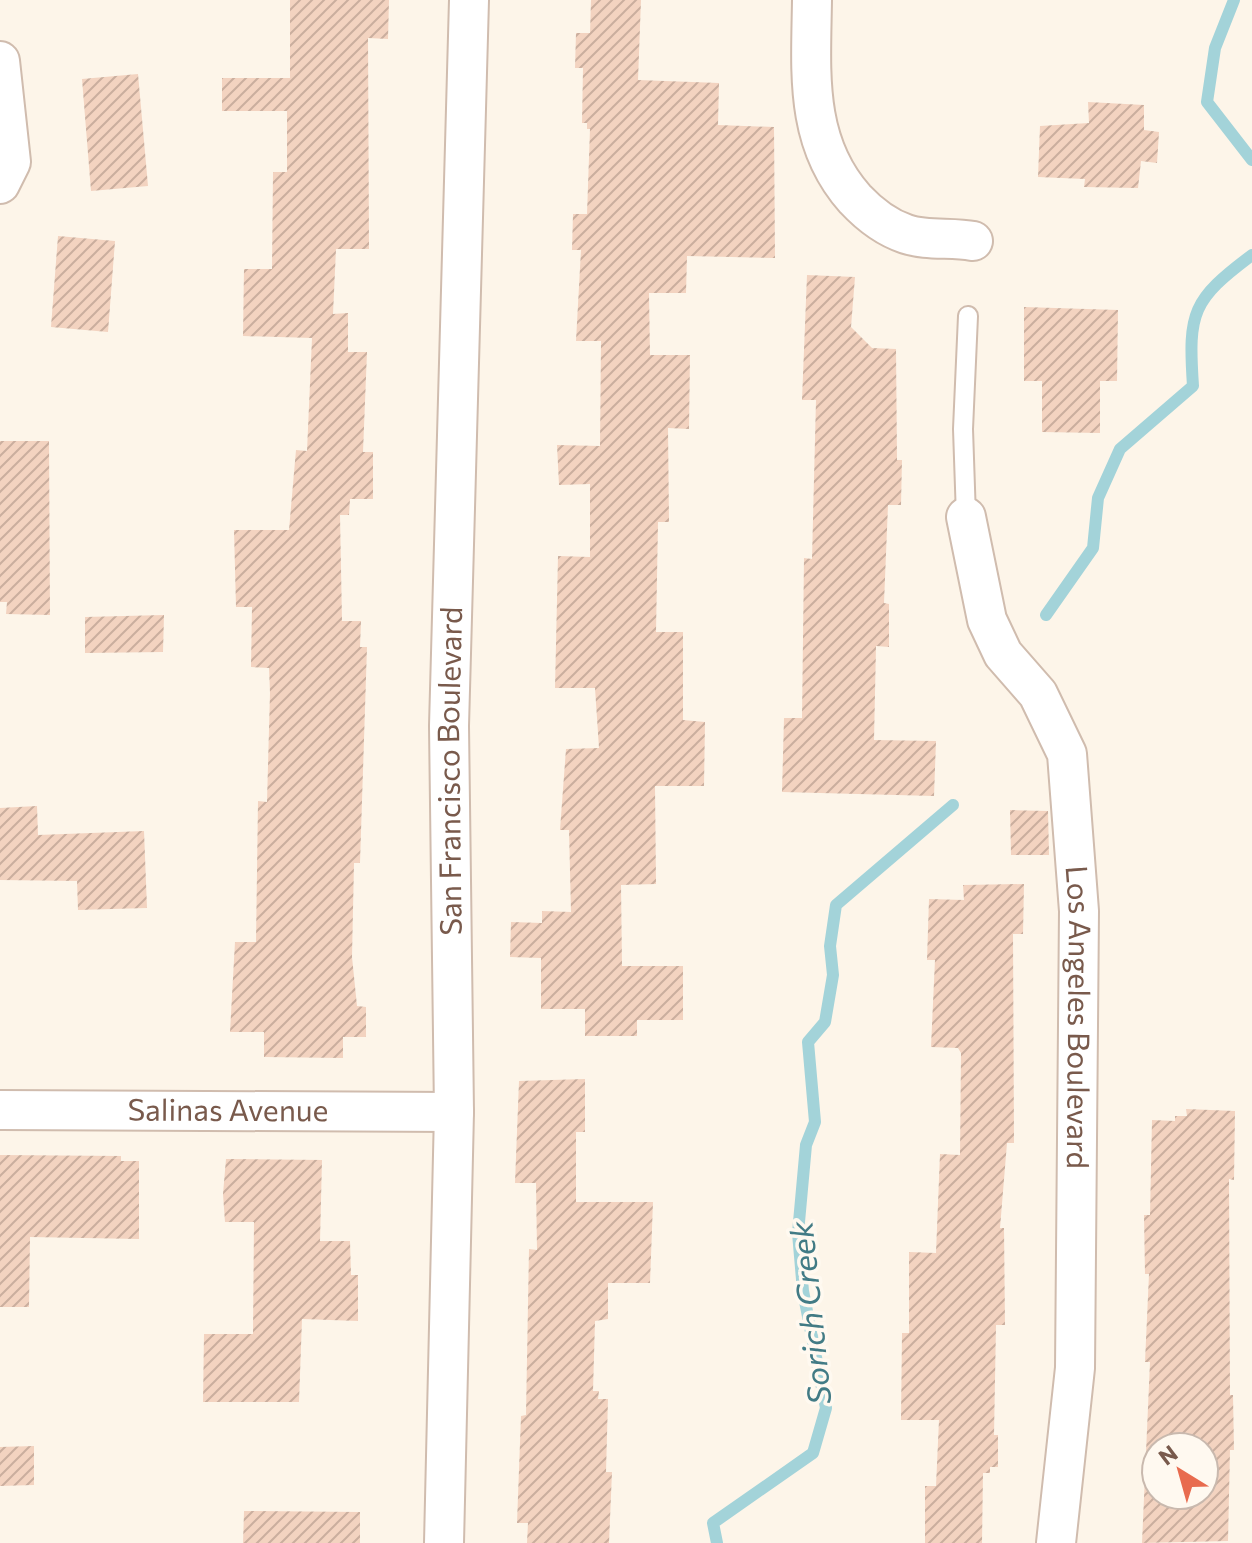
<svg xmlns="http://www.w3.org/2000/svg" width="1252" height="1543" font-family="Commissioner,sans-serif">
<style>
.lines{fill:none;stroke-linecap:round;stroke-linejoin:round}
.stream{stroke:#a3d3d9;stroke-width:12}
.building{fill:url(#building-hatch);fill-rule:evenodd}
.service-casing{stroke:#d0bcae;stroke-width:22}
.minor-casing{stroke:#d0bcae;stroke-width:42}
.service{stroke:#fff;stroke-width:18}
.minor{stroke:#fff;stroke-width:38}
.labels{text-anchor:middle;stroke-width:7;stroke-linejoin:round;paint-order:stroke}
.street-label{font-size:30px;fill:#795a4c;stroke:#fff9f0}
.water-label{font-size:32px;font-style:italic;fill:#427b85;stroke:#fff9f0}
</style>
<defs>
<pattern id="building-hatch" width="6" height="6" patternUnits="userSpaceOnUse" patternTransform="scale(2)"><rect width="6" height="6" fill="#f3d3c0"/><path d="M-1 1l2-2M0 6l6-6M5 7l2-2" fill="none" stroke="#caae9e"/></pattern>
</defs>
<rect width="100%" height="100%" fill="#fdf5e9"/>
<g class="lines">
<g class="stream">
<polyline points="1234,0 1215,48 1207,102 1252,160"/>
<path d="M1046,615l47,-67 5,-50 22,-49 73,-63c-5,-74 -1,-86 59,-131"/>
<polyline points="717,1543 713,1523 813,1453 826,1408 803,1291 798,1233 806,1145 815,1122 808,1042 825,1022 833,975 830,946 836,905 953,805"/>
</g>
</g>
<g class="building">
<polygon points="290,0 389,0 388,39 368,38 369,249 336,249 333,314 348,313 348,352 367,352 363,452 373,452 373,499 350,499 349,515 340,515 342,621 361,621 360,647 367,647 360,863 354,863 352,957 357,1006 366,1007 366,1037 343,1037 343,1058 264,1057 264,1032 230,1032 235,942 256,942 258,801 267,802 270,693 269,668 251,667 252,607 236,607 234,530 289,530 296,450 307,451 312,338 243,336 244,269 272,269 273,172 287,172 287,111 222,111 222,78 290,78"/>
<polygon points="591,0 641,0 638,80 719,83 718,125 774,127 775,258 687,256 686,293 649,293 650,355 690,355 689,429 668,428 669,522 658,522 656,632 683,632 683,720 705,722 704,786 655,786 656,884 621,885 622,966 683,966 683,1020 637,1020 637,1036 585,1036 585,1009 541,1009 541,958 510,957 511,922 542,923 542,911 571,912 569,830 560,830 566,749 599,748 595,688 555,688 558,556 590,557 590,484 559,485 557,445 600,446 601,341 576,341 581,250 572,250 573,214 587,214 590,129 587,129 587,123 582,123 583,68 575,68 576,33 590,33"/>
<polygon points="138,74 148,186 91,191 82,79"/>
<polygon points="1088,102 1144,105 1144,130 1159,132 1157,163 1141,161 1138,188 1084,187 1085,179 1038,177 1040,126 1089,123"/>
<polygon points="58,236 115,241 108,332 51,327"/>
<polygon points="807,275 855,277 851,327 872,348 896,349 897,460 902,460 901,505 888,505 884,603 889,604 889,647 876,646 874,740 936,741 934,796 782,792 784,718 802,718 804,558 812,559 816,400 802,400"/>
<polygon points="1024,307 1118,310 1117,381 1100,381 1100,433 1042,432 1042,381 1024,381"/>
<polygon points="0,441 49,441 50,615 6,614 7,602 0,602"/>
<polygon points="164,615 163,652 85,653 85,617"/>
<polygon points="37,806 38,835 144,831 147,908 78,910 77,881 0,880 0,808"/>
<polygon points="1010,810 1048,811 1049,855 1011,855"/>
<polygon points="1024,884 1023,934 1013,934 1014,1143 1007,1143 1000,1228 1004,1228 1005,1325 996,1325 994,1435 998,1435 998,1467 990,1467 990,1473 983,1473 982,1543 925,1543 925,1486 936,1486 939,1420 901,1420 902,1333 909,1333 909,1252 936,1253 940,1154 960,1155 961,1053 958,1048 931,1047 935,960 927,960 929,899 964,900 963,885"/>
<polygon points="585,1079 585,1132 576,1132 576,1202 653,1202 650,1283 608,1283 608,1319 595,1321 593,1391 599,1391 598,1399 608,1399 606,1472 612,1472 609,1543 527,1543 528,1523 517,1523 521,1416 526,1415 529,1249 537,1250 536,1183 515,1183 519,1081"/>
<path d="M1186,1109l49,2 -1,69 -5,-1 1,216h3l1,55h-4l-2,91 -86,2 8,-181h-5l4,-88h-4l-1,-59h6l2,-95 23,1v-5h12zM1156,1447h48v48h-48z"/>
<polygon points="0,1155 121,1156 121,1161 139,1161 139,1239 30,1237 29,1307 0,1307"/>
<polygon points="226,1159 322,1160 320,1241 350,1241 351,1275 358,1275 358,1321 302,1319 299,1402 203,1402 204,1334 253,1334 254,1222 225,1222 223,1194"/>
<polygon points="34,1446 34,1485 0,1486 0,1447"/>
<polygon points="244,1511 360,1512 360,1543 243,1543"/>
</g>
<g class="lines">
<defs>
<polyline id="service" points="966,517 963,429 968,316"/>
<g id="minor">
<path d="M812,0c-1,72 -8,142 43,199 15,16 30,28 51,35 20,7 46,3 67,7"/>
<polyline points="0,61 11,162 0,184"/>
<path id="s1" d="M966,517l21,103 16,34 35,40 29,60 12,157 -4,457 -19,175"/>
<path id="s2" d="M0,1110l454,2"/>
<path id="s3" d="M444,1543l10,-431 -5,-386 20,-726"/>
</g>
</defs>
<use href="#service" class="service-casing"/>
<use href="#minor" class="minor-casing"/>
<use href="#service" class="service"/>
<use href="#minor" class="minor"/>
</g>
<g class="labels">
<g class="street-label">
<text dy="10" stroke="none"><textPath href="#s3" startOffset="772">San Francisco Boulevard</textPath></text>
<text dy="10" stroke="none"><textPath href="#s1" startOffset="526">Los Angeles Boulevard</textPath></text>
<text dy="10" stroke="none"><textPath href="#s2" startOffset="228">Salinas Avenue</textPath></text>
</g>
<g class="water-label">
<text transform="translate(811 1313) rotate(-96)" y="11">Sorich Creek</text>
</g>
</g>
<g transform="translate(1180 1471) rotate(323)"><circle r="38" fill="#fff9f0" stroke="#c9b9ae" stroke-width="2"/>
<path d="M0-6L14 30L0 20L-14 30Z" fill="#e86b4e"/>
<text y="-12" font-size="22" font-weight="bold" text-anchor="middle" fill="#795a4c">N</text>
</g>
</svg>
